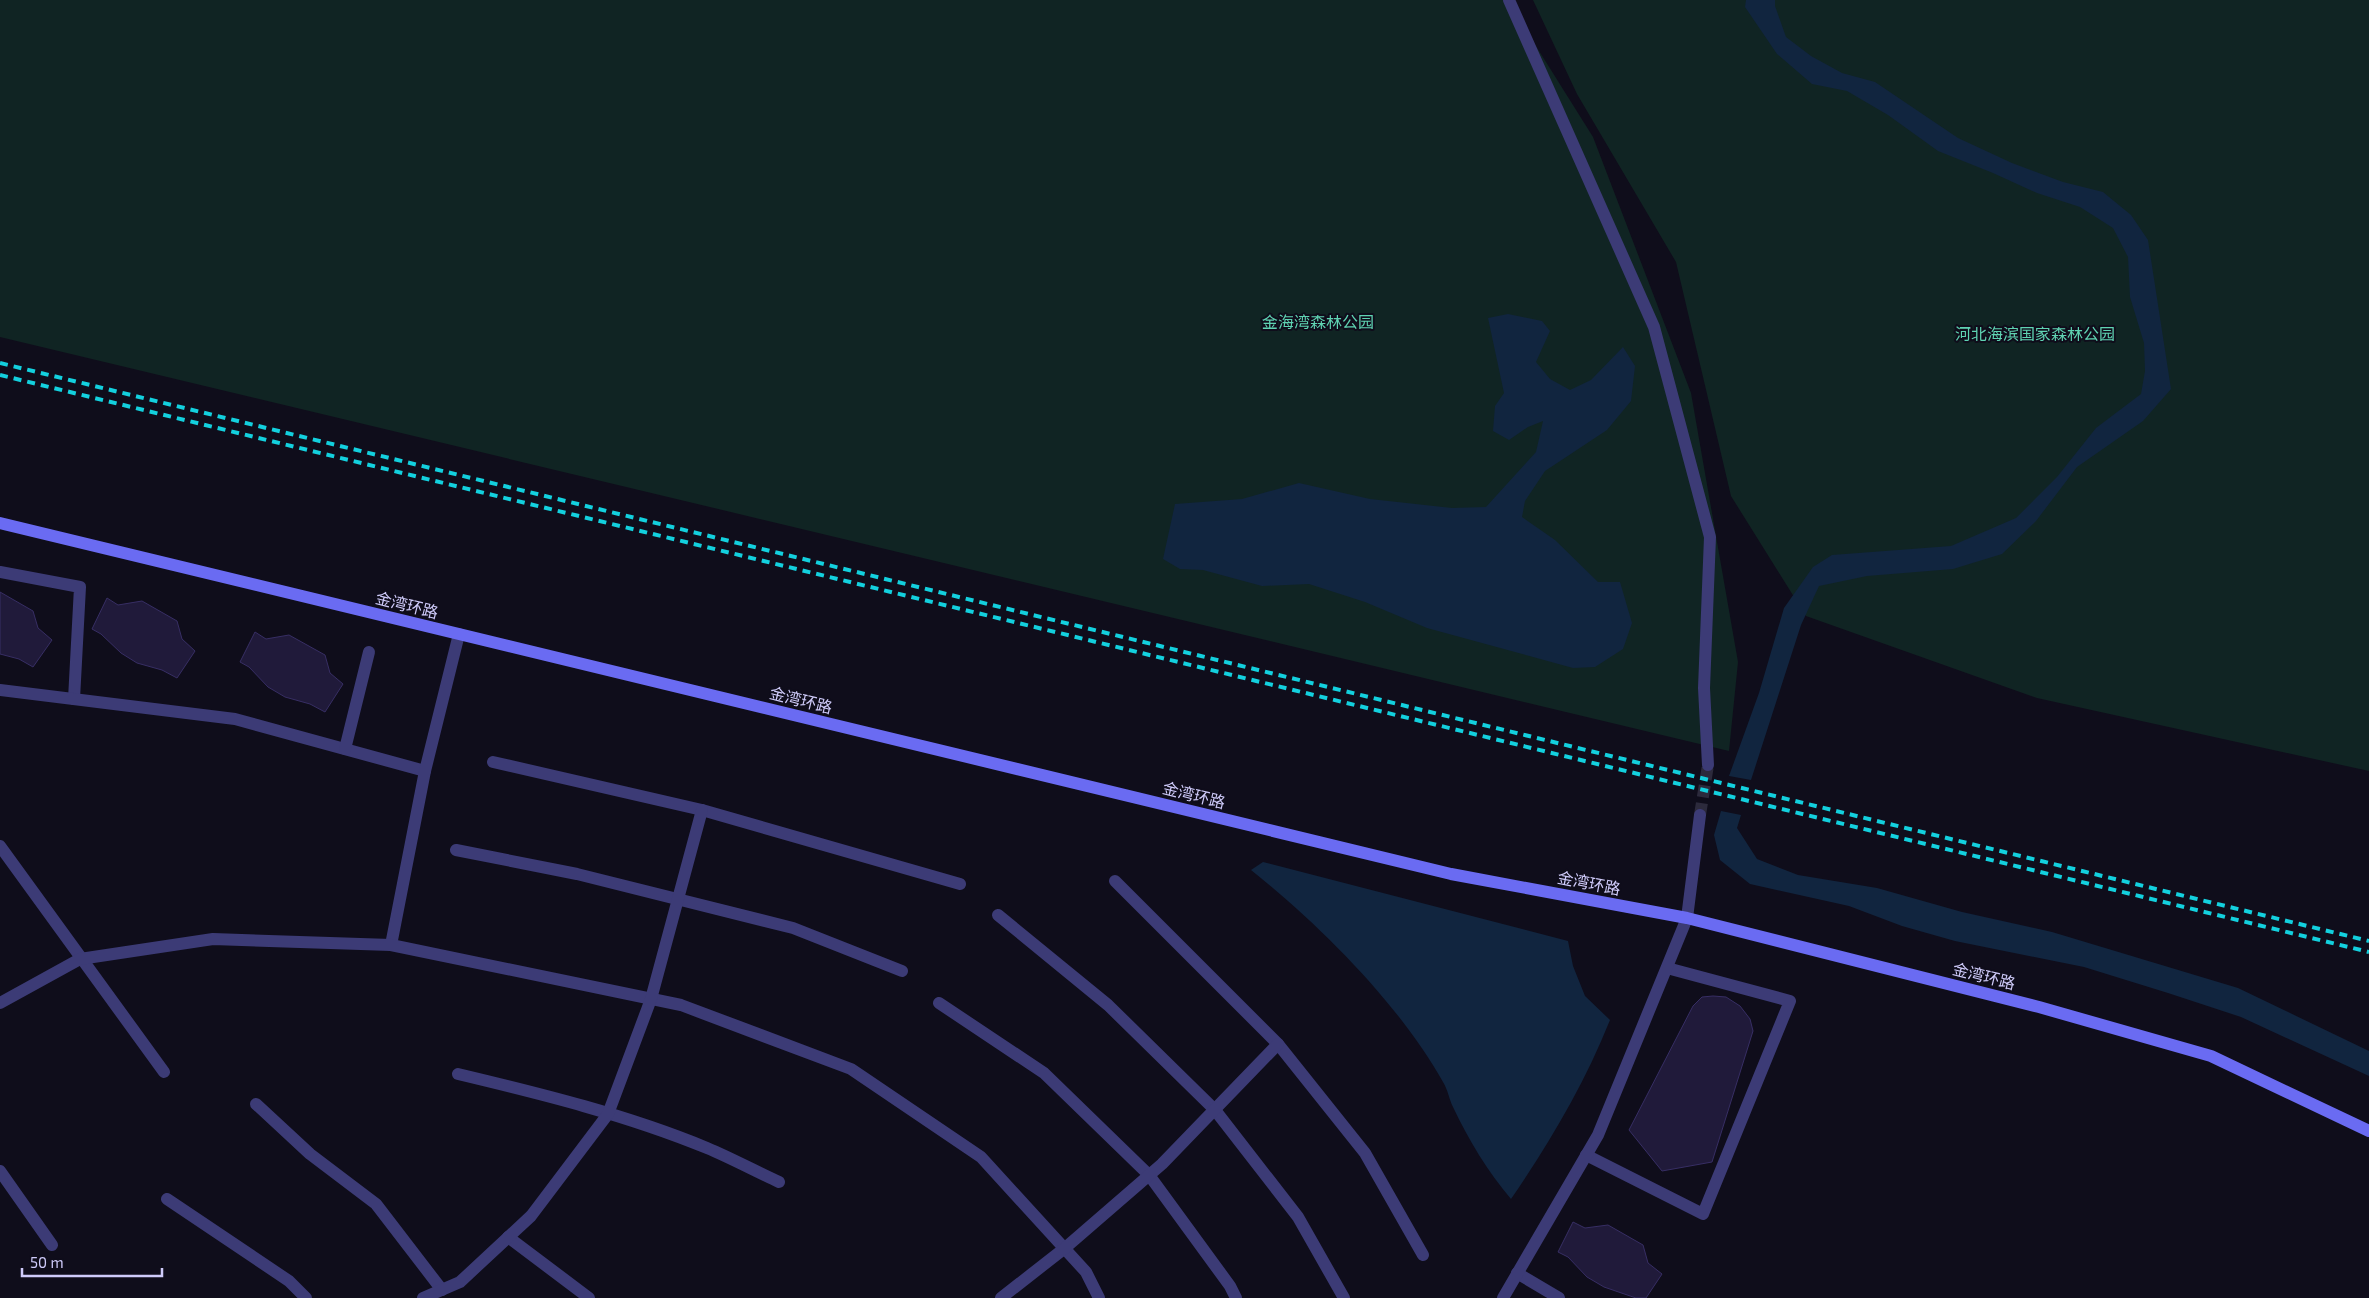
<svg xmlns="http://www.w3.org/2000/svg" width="2369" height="1298" font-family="'Exo 2','Noto Sans SC',sans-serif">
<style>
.green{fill:#102423}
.water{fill:#11253f}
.building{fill:#201a3a;stroke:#372e64}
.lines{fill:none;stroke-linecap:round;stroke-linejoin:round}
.street-tunnel{stroke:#2c2a3c;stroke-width:12;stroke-dasharray:12 6;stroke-linecap:butt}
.street{stroke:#3c3b76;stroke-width:12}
.secondary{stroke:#6a6bf2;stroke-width:12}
.rail{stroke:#13d0de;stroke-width:4;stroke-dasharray:8 6;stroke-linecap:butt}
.labels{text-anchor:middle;stroke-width:4;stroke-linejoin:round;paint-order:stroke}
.park-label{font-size:16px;fill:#5fd3b2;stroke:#0f0d1b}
.street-label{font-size:16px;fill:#cfcbfa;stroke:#0f0d1b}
</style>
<rect width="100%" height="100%" fill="#0f0d1b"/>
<g class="green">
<polygon points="0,0 1507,0 1593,137 1691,393 1738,662 1729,751 0,337"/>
<polygon points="1533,0 2369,0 2369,771 2037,698 1806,616 1731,496 1676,262 1577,94"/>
</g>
<g class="water">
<polygon points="1746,0 1775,0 1775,6 1786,37 1811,56 1842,73 1875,82 1958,138 2012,163 2063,182 2103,192 2131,215 2148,240 2171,389 2143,421 2077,467 2036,521 2002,554 1953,569 1867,576 1819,586 1801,625 1751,780 1729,776 1759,693 1784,608 1813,567 1832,555 1951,546 2016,518 2057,477 2096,428 2141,394 2145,371 2144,343 2130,297 2128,257 2113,228 2080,207 2037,193 1993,173 1938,151 1888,115 1847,91 1812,84 1777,54 1745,7"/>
<polygon points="1508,314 1542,321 1550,331 1536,362 1550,379 1570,390 1591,380 1623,347 1635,366 1631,401 1607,430 1545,471 1525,501 1522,517 1555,540 1598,582 1620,582 1632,623 1623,649 1595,667 1573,668 1427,628 1365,602 1309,584 1262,586 1203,570 1180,569 1163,559 1175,504 1242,499 1299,483 1370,499 1452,508 1486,507 1536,452 1543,421 1528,427 1509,440 1493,431 1495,406 1504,393 1488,318"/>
<polygon points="1721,811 1741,815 1737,828 1757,859 1798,875 1877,888 1962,912 2052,932 2238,988 2369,1051 2369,1076 2241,1017 2168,993 2084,967 1955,941 1902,926 1849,906 1750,884 1720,860 1714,835"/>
<path d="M1263,862l305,79 5,25 12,30 25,24c-26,65 -60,122 -99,179 -23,-27 -43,-60 -58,-92 -4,-8 -5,-17 -10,-25 -43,-77 -123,-157 -192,-212z"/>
</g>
<g class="building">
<polygon points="0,592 33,611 38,628 52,640 33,667 19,659 0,654"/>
<polygon points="107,598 118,605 142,601 177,621 182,639 195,651 177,678 162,670 137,663 121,653 101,634 92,629"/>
<polygon points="255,632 266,639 289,635 325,655 330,673 343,684 325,712 310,704 285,697 268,687 249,667 240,662"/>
<polygon points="1713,996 1726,997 1740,1006 1750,1019 1753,1031 1712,1162 1662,1171 1629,1130 1693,1006 1702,997"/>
<polygon points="1573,1222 1585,1228 1608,1225 1643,1245 1648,1263 1662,1274 1646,1298 1636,1298 1604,1287 1587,1277 1568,1257 1558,1252"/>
</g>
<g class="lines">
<polyline class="street-tunnel" points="1700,815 1708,765"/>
<g class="street">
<polyline points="1509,0 1654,327 1710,537 1704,688 1708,765"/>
<polyline points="0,572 80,587 74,699"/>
<polyline points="0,690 235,719 425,771"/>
<polyline points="345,749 369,652"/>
<polyline points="493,762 702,810 960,884"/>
<polyline points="0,846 164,1072"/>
<polyline points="456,850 577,874 793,928 902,971"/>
<polyline points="1115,881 1278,1044 1365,1153 1423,1255"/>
<polyline points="998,915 1108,1005 1215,1110 1298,1217 1344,1298"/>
<polyline points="391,945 425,771 459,634"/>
<polyline points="0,1003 80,959 213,939 391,945 681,1005 851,1069 981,1157 1086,1272 1099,1298"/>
<polyline points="939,1003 1044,1073 1149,1175 1230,1286 1236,1298"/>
<path d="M458,1074c84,20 169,41 249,74 24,10 48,23 72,34"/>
<polyline points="256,1104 310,1154 376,1204 442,1290"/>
<polyline points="1586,1155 1703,1214 1790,1001 1667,968"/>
<polyline points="0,1171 52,1245"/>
<polyline points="167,1199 289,1281 306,1298"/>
<polyline points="508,1237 589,1298"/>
<polyline points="1517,1273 1559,1298"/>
<polyline points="423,1298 460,1282 531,1216 608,1114 651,999 702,810"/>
<polyline points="1001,1298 1065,1248 1162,1164 1278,1044"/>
<polyline points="1503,1298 1598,1135 1687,918 1700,815"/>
</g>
<polyline class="secondary" points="0,523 1451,874 1687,918 2039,1007 2211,1056 2369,1131"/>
<g class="rail">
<polyline points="0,363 2369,941"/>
<polyline points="0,375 2369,952"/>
</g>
</g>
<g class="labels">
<g class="park-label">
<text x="1318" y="328">金海湾森林公园</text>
<text x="2035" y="340">河北海滨国家森林公园</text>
</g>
<g class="street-label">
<text transform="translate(407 605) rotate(14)" y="6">金湾环路</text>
<text transform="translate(801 700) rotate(14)" y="6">金湾环路</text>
<text transform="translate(1194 795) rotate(14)" y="6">金湾环路</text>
<text transform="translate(1589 883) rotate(11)" y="6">金湾环路</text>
<text transform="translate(1984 976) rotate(14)" y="6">金湾环路</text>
</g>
</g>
<path d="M22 1268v8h140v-8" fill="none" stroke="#cfcbfa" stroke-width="2.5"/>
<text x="30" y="1268" font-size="15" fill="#cfcbfa" stroke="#0f0d1b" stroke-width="4" paint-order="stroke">50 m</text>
</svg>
